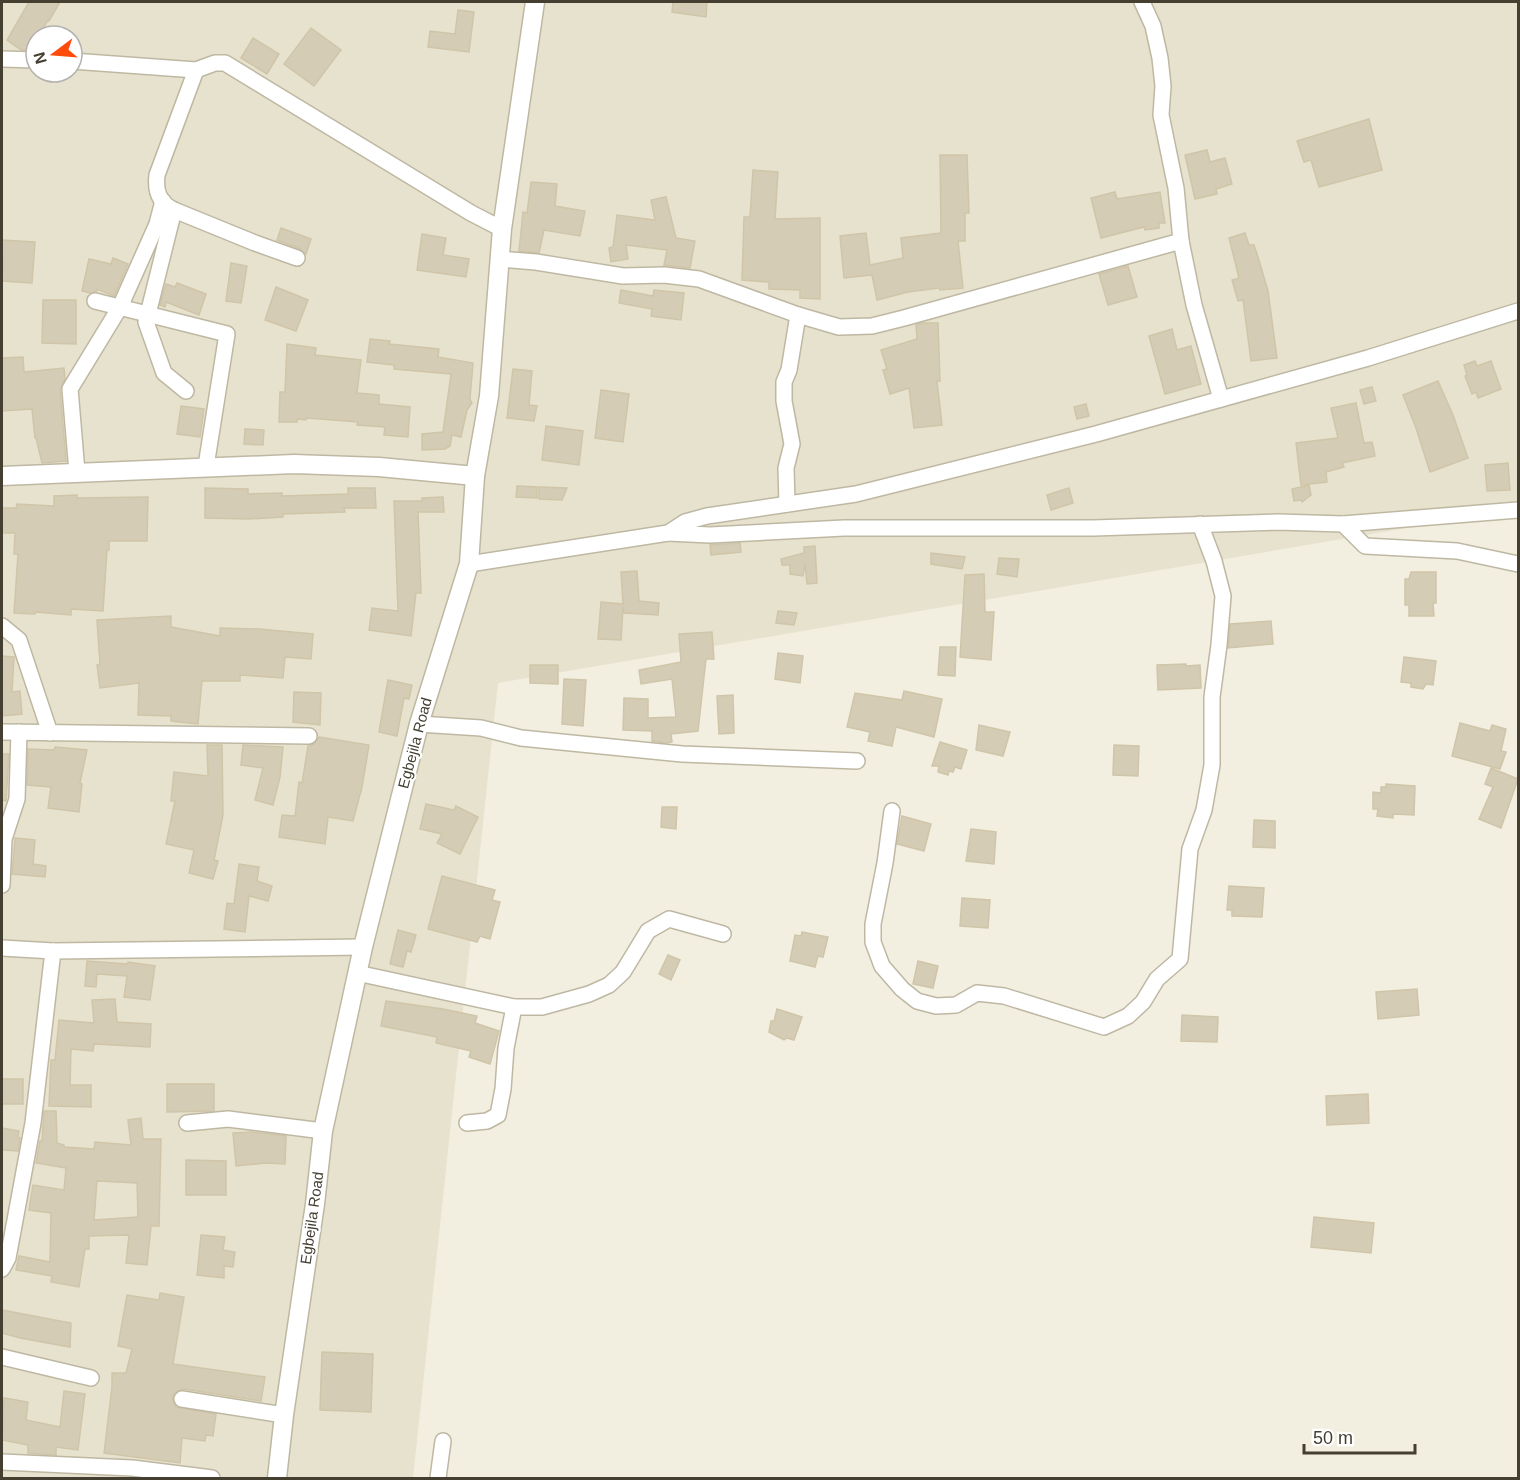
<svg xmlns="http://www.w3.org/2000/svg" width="1520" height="1480" font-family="Helvetica,sans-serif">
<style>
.residential{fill:#e7e2ce;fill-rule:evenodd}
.building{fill:#d4ccb5;stroke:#d0c5a8;stroke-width:1.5;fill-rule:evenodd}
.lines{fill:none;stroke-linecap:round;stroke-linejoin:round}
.minor-casing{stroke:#beb8a3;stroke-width:18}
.tertiary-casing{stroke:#beb8a3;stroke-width:21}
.minor{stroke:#fff;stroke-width:15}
.tertiary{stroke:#fff;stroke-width:18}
.labels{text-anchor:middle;stroke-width:4.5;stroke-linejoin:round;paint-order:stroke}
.street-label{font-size:15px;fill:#443f31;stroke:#fff}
</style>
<rect width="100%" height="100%" fill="#f2efe1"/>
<path class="residential" d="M2,2h1516v507l-1020,174 -85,795h-411zM36,36h36v36h-36z"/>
<g class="building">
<polygon points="29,2 60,2 49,21 48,20 39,36 36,36 36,42 31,50 21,50 7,40"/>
<polygon points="673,2 707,2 706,17 672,12"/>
<polygon points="458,10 474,12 469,52 428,47 430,31 455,34"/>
<polygon points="311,28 341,50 314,86 284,64"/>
<polygon points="253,38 279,54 267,74 241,58"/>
<polygon points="1369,119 1382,170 1319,187 1311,160 1304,162 1297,141"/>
<polygon points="1207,150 1210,162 1225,158 1232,184 1216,189 1217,194 1195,199 1185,155"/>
<polygon points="940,155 967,155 969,213 965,213 965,241 958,241 963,288 940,290 939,288 908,292 877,300 872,275 844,278 840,236 866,233 870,265 903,258 901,238 941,233"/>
<polygon points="753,170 778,172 775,219 820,218 820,299 800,298 800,290 769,289 769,282 742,280 744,217 750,217"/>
<polygon points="531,182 557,184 555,206 585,211 580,236 544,230 539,253 519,251 523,212 527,213"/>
<polygon points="1115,192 1117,199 1160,192 1165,223 1159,223 1159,228 1145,230 1144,227 1101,238 1091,198"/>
<polygon points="666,197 676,238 695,241 690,268 664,265 667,250 626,245 628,259 611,262 609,248 613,247 617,215 655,220 651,200"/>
<polygon points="281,228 311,239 306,254 300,249 277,240"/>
<polygon points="1245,233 1249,245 1254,245 1258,257 1268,291 1277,358 1251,361 1243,300 1238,301 1232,280 1239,278 1229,238"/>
<polygon points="422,234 446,238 443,255 469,259 466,277 417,270"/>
<polygon points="2,240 35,242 32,283 2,281 3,260 2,260"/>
<polygon points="113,258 128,264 114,296 97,289 97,291 90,293 82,291 89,259 111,264"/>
<polygon points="231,263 247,266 241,303 226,301"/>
<polygon points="1128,266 1137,297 1108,305 1099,274"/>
<polygon points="177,283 206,294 199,315 166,302 165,307 160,305 166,284 175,287"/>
<polygon points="276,287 308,300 296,331 265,320"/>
<polygon points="621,290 653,296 654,290 684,293 681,320 651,316 652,309 619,303"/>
<polygon points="43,300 76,300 76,344 42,343"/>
<polygon points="922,323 938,323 940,381 937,381 942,425 914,428 909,388 890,394 883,370 887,369 881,350 917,339 916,325"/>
<polygon points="1172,329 1177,350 1191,346 1201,384 1165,394 1149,336"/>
<polygon points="370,339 390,341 389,344 439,349 438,357 473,363 470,399 472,403 467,410 461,437 452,435 450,446 445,449 422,450 422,434 443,432 451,374 394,369 394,365 367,362"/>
<polygon points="287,344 316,348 315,355 361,360 357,393 379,395 379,404 410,407 408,437 384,435 385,427 357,425 358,422 307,418 306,420 297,419 297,422 279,422 280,392 285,392"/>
<polygon points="23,357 24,372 64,368 65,379 60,390 66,461 42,463 36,438 35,438 32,409 2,411 2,358"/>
<polygon points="1475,361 1477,366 1491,361 1501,389 1478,398 1476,392 1472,394 1465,376 1467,375 1464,365"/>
<polygon points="513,369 532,371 529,405 537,406 534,421 507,418"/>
<polygon points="1438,381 1453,415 1468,458 1430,472 1416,428 1403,395"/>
<polygon points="1372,387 1376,401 1364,404 1360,390"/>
<polygon points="601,390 629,394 623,442 595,438"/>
<polygon points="1356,403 1364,443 1372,442 1375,456 1342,463 1344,467 1326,472 1327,482 1301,485 1296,443 1338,438 1331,408"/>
<polygon points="1086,404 1089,416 1077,419 1074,407"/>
<polygon points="181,406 204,409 200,437 177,434"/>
<polygon points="546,426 583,431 579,465 542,460"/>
<polygon points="245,429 264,430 263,445 244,444"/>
<polygon points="1508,463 1510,490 1487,491 1485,465"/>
<polygon points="1309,485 1311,495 1302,502 1301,500 1294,501 1292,489"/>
<polygon points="517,486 537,487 537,498 516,497"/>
<polygon points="539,487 567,488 562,500 539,499"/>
<polygon points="205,488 248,489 248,494 282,493 282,496 348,494 348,488 375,488 376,508 344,508 345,512 283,514 283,517 248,519 205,518"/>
<polygon points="1069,488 1073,503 1051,510 1047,495"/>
<polygon points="77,495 77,498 148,497 147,541 109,541 109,550 107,550 103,611 71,609 71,615 35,612 35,614 14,613 18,554 14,554 15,533 2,533 2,508 16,508 17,504 54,506 54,496"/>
<polygon points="443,497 444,512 418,512 421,593 416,593 411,636 369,630 372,608 398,611 394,501 422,501 422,498"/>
<polygon points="740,543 741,552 711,555 710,545"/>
<polygon points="815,546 817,583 807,584 805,564 803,576 790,574 790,565 782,565 781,559 804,553 804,547"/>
<polygon points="931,553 965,557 962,569 931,564"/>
<polygon points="999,558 1019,559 1017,577 997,574"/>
<polygon points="637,571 639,601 659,603 658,615 624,613 623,607 621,640 598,639 601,602 623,604 621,572"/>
<polygon points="1411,572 1436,572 1436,603 1433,603 1434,616 1409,616 1409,605 1405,605 1405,579 1409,579"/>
<polygon points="984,574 985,612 994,612 991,660 960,657 965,575"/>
<polygon points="778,611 797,613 794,625 776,623"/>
<polygon points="171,616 171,627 220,636 220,628 259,629 313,634 311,659 285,657 283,678 240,675 240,681 202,681 198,724 171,721 171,716 138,715 139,683 100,688 97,665 100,664 97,620"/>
<polygon points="1271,621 1273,644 1228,648 1230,624"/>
<polygon points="712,632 714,659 706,659 698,731 671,734 672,742 666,743 652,741 652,731 623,730 624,698 648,699 648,718 676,717 672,679 641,684 639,670 681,662 679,634"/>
<polygon points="940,647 956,647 955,676 938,675"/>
<polygon points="778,653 803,656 800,683 775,679"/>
<polygon points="2,656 14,657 12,692 20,691 22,714 2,716"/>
<polygon points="1404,657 1436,661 1433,685 1426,684 1423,689 1411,687 1411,683 1401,682"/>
<polygon points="1186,664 1186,666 1200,665 1201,688 1158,690 1157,665"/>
<polygon points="530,665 558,665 558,684 530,683"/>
<polygon points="564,679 586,680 583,726 562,724"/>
<polygon points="388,680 412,685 409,699 404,698 397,736 379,732"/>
<polygon points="904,691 942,699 934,737 896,727 892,746 868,741 870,732 847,727 855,693 902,700"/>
<polygon points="294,692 321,693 320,725 293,722"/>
<polygon points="733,695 734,733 719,734 717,696"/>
<polygon points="1460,723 1490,731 1492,725 1506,729 1501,751 1506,752 1500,769 1452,756"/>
<polygon points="979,725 1010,732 1003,756 976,750"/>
<polygon points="319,737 369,745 362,787 353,821 328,817 325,844 279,837 282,815 295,816 299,782 302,783 308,746 314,744"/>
<polygon points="940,742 967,750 961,769 955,767 953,772 949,771 948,775 938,772 939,766 932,766"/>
<polygon points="207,745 222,745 223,815 214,860 218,861 213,879 189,873 194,850 166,844 175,801 171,801 174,772 208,776"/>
<polygon points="243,745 283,747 280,777 273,805 255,800 263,768 241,765"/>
<polygon points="1114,745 1139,746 1138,776 1113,775"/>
<polygon points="55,747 87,750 80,783 82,784 79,812 48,808 51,787 27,785 28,749 54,750"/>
<polygon points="2,754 9,754 6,801 2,800"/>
<polygon points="1491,768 1518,779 1501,828 1479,819 1493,787 1485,784"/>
<polygon points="1386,784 1415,786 1414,815 1393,814 1393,818 1377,816 1378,809 1373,809 1373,792 1381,793 1381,787 1386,787"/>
<polygon points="426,804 454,810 456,806 478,817 460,854 437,843 442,834 420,829"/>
<polygon points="662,807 677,807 676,829 661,827"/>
<polygon points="902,816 931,824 924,851 897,844"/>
<polygon points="1254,820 1275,821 1275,848 1253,847"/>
<polygon points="971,829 996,832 994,864 966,861"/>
<polygon points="15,838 35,840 33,864 46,866 45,877 12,874"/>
<polygon points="239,864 259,867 257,881 272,886 268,901 249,896 245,932 224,929 227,903 234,904"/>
<polygon points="442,876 495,890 492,900 500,902 490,939 480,936 477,942 428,929"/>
<polygon points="1229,886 1264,888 1262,917 1232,916 1232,910 1227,910"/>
<polygon points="962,898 990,900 988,928 960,926"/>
<polygon points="398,930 416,935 411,952 407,951 403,967 390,964"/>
<polygon points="802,932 828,937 823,957 818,956 815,967 790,961 795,935 801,936"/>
<polygon points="668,955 680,960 671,980 659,974"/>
<polygon points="87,961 128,964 128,962 155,966 150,1000 124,997 127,976 97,974 96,987 85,986"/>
<polygon points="918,961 938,966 933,988 913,984"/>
<polygon points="1417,989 1419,1015 1378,1019 1376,992"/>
<polygon points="115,999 117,1022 151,1024 150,1047 94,1044 93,1051 71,1049 70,1085 91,1085 91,1107 49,1106 51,1060 55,1060 59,1020 94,1023 92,1000"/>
<polygon points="386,1001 443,1009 477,1016 475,1023 499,1031 490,1064 469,1057 471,1051 436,1043 437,1037 381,1026"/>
<polygon points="777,1009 802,1017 794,1040 787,1038 784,1040 769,1032 771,1021 774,1021"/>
<polygon points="1182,1015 1218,1017 1217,1042 1181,1041"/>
<rect x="2" y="1079" width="21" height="25"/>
<polygon points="167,1084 214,1084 214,1111 167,1112"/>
<polygon points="1368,1094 1369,1123 1327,1125 1326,1096"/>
<path d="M44,1111h12l1,32 7,2v2l30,2 1,-7 36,3 -3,-25 13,-2 2,21h18l-2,87h-8l-4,39 -21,-2 3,-28 -40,1v13h-4l-6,38 -28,-5 1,-6 -36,-6 3,-14 31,6 1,-49 -22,-3 4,-25 31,5 2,-22 -30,-5 4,-22h2zM97,1181l40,2 1,34 -44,3z"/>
<polygon points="2,1128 19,1131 18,1137 20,1138 18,1151 2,1150"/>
<polygon points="252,1132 286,1136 285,1164 265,1163 236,1166 233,1133"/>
<polygon points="186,1160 226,1161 226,1195 186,1195"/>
<polygon points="1314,1217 1374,1223 1371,1253 1311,1247"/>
<polygon points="201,1235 225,1237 223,1250 235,1252 233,1267 224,1266 224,1278 197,1275"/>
<polygon points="160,1293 184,1297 173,1364 265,1377 261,1401 184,1389 175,1392 172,1398 176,1407 216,1414 213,1436 206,1435 205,1441 182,1438 180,1463 104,1453 112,1387 112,1373 126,1373 132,1349 118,1346 127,1295 159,1300"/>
<polygon points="2,1310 71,1323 70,1347 20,1338 2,1333"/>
<polygon points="322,1352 373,1354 371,1412 320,1410"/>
<polygon points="64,1391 85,1394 78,1450 56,1447 56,1455 28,1453 28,1445 2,1440 4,1398 28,1402 26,1420 60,1427"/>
</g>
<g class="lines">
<defs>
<g id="minor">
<polyline points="1142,2 1153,26 1160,58 1163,86 1161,115 1176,188 1181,241 1194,305 1221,399"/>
<polyline points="2,59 36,60"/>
<polyline points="72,61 196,70 215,63 225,63 471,213 502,229"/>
<path d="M196,70l-39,105c-2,16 2,28 17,35l81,33 42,15"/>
<polyline points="174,210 146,322 164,373 186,391"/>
<polyline points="500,259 536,262 623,276 664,275 699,279 798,315 839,327 872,326 904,318 1181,241"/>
<polyline points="95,301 227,334 206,466"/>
<polyline points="77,472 70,389 120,307 157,224 163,201"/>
<polyline points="787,504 786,468 792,444 784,401 784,382 789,370 798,315"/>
<polyline points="1343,524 1518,510"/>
<polyline points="668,533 710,535 844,528 1093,528 1278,522 1343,524 1365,546 1457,551 1518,564"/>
<polyline points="469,564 668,533 685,522 707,516 856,494 1096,434 1368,358 1518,311"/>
<polyline points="2,626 19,640 50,733"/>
<polyline points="419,724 481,728 521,738 682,754 857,761"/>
<polyline points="2,732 309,736"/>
<polyline points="892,811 885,863 873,924 873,942 882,966 902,989 917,1001 936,1006 956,1005 977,993 1004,996 1104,1027 1128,1016 1143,1002 1157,979 1180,959 1190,849 1204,810 1212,765 1212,697 1219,645 1223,596 1214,561 1200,524"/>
<polyline points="2,885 4,839 17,799 19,732"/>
<polyline points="2,948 53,951 363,947"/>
<polyline points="357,973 514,1007 506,1048 503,1089 498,1115 487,1121 467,1123"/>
<polyline points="514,1007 542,1007 589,994 609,985 623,972 648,931 669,919 723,934"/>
<polyline points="187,1123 228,1119 323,1131"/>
<polyline points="2,1269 8,1258 33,1123 53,951"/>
<polyline points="2,1357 91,1378"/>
<polyline points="182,1399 284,1415"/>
<polyline points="2,1462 132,1468 212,1478"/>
<polyline points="438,1478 443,1441"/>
</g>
<g id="tertiary">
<polyline points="2,476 294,464 379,467 475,476"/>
<polyline points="277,1478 284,1415 315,1204 323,1131 363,947 419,724 469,564 475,476 489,396 502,229 535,2"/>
</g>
</defs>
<use href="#minor" class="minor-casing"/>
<use href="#tertiary" class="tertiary-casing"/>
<use href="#minor" class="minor"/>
<use href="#tertiary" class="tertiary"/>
</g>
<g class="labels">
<g class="street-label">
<text transform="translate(415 743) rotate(-75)" y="5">Egbejila Road</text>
<text transform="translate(312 1218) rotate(-82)" y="5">Egbejila Road</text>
</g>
</g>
<rect width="1520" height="1480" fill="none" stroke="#443f31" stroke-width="6"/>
<g transform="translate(54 54) rotate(254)"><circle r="28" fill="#ffffff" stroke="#b4b2ad" stroke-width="1.5"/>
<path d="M0-4.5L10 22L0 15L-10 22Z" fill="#ff4b0b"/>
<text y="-9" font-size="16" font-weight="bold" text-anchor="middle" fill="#443f31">N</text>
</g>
<path d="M1304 1444v9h111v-9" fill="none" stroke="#443f31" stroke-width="3"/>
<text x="1313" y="1444" font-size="18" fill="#443f31" stroke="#ffffff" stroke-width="4.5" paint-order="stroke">50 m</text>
</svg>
